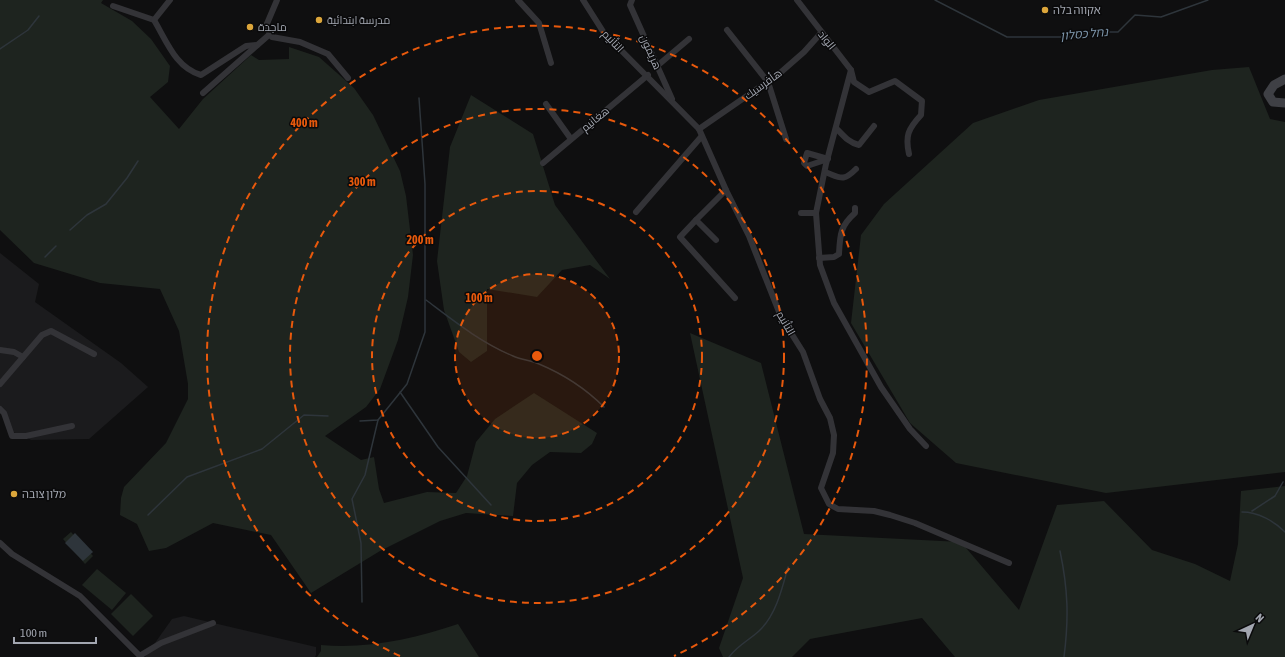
<svg xmlns="http://www.w3.org/2000/svg" width="1285" height="657" font-family="'Asap Condensed',Cairo,'Noto Sans Hebrew',sans-serif">
<style>
.built{fill:#1b1b1d}
.green{fill:#1e241f}
.water{fill:#2e353b}
.lines{fill:none;stroke-linecap:round;stroke-linejoin:round}
.stream{stroke:#2e353b;stroke-width:1.5}
.minor{stroke:#333337;stroke-width:6}
.secondary{stroke:#3f4045;stroke-width:9}
.ring{fill:none;stroke:#e8590c;stroke-width:2;stroke-dasharray:7 5}
.poi-dot{fill:#dca63b;stroke:#0a0a0b;stroke-width:1.5}
.labels{text-anchor:middle;stroke-width:3;stroke-linejoin:round;paint-order:stroke}
.poi-label{font-size:11px;fill:#a2a6b0;stroke:#0a0a0b;text-anchor:start}
.street-label{font-size:11px;fill:#a2a6b0;stroke:#0a0a0b}
.water-label{font-size:12px;font-style:italic;fill:#7b93a8;stroke:#0a0a0b}
.centre{fill:#e8590c;stroke:#0a0a0b;stroke-width:2}
.ring-label{font-size:12px;text-anchor:middle;font-weight:bold;fill:#e8590c;stroke:#0a0a0b;stroke-width:3;stroke-linejoin:round;paint-order:stroke}
</style>
<rect width="100%" height="100%" fill="#0f0f10"/>
<g class="built">
<polygon points="0,253 39,284 35,302 121,363 148,387 89,439 31,440 26,436 12,432 0,409"/>
<polygon points="184,616 316,647 316,655 315,657 145,657 172,619"/>
</g>
<g class="green">
<polygon points="0,0 103,0 101,3 132,21 151,39 170,66 168,82 150,97 179,129 203,99 251,55 259,60 289,59 289,47 319,57 354,88 373,115 400,171 406,196 413,255 408,297 398,340 380,389 366,407 325,436 361,460 374,457 379,489 384,503 427,492 456,493 467,476 476,442 495,419 534,393 597,433 592,444 581,453 550,452 532,465 517,483 513,516 466,513 440,521 380,551 311,593 271,535 213,523 166,548 149,551 137,524 120,515 121,498 124,487 166,443 188,399 188,384 179,331 160,289 100,283 34,263 0,230"/>
<polygon points="1249,67 1270,119 1285,122 1285,472 1106,493 956,463 910,423 851,323 861,235 884,204 973,123 1039,100 1212,70"/>
<polygon points="471,95 533,134 555,205 610,279 590,265 562,270 537,297 487,289 487,351 471,362 459,352 444,310 437,261 450,147"/>
<polygon points="690,333 761,363 804,534 961,542 1019,610 1057,505 1104,501 1152,550 1195,564 1230,581 1238,544 1241,491 1285,486 1285,657 955,657 922,618 810,639 792,657 723,657 719,648 743,578"/>
<polygon points="71,532 93,556 85,564 63,539"/>
<polygon points="97,569 126,593 112,610 82,585"/>
<polygon points="131,594 153,616 133,636 111,614"/>
<path d="M458,624l21,33h-162l4,-6v-6c47,4 93,-6 137,-21z"/>
</g>
<polygon class="water" points="75,533 93,552 83,561 65,543"/>
<g class="lines">
<g class="stream">
<polyline points="935,0 1007,37 1076,37 1088,32 1118,32 1135,15 1161,17 1208,0"/>
<polyline points="0,49 28,30 39,16"/>
<polyline points="70,230 87,215 106,204 127,178 138,161"/>
<polyline points="45,257 56,246"/>
<path d="M426,300c28,21 54,42 87,56 8,4 17,4 26,8 24,10 47,25 65,43"/>
<polyline points="400,392 438,447 491,505"/>
<polyline points="360,421 378,420 407,384 425,332 425,184 419,98"/>
<polyline points="1252,511 1275,496 1283,482"/>
<path d="M1242,512c16,0 32,9 43,20"/>
<polyline points="148,515 187,477 262,449 304,415 328,416"/>
<path d="M1060,551c8,38 9,67 4,106"/>
<polyline points="362,602 361,543 352,499 365,475 378,420"/>
<path d="M729,657c9,-12 19,-16 30,-26 17,-16 23,-42 29,-64"/>
</g>
<g class="minor">
<polyline points="277,0 266,26 272,37 300,42 328,54 348,78"/>
<polyline points="518,0 539,23 551,63"/>
<polyline points="583,0 604,33 699,129 726,190 749,236 781,317 803,352 820,399 830,418 834,435 833,453 821,488 829,504 838,509 874,511 890,515 915,523 1009,563"/>
<polyline points="632,0 630,5 672,99"/>
<path d="M797,0l54,70 3,12 15,10 26,-11 27,20 -1,14c-13,14 -16,21 -12,39"/>
<path d="M113,6l41,14c13,22 22,48 47,55l45,-29 11,-1"/>
<polyline points="154,20 170,0"/>
<polyline points="727,30 768,82 786,139"/>
<polyline points="657,66 689,39"/>
<polyline points="851,70 826,164 816,213 820,265 834,303 881,387 910,429 926,446"/>
<polyline points="203,93 270,34"/>
<polyline points="546,104 571,139"/>
<path d="M836,128c7,7 13,15 23,17l15,-19"/>
<polyline points="699,129 780,73 804,52 821,33"/>
<polygon points="807,153 828,159 807,166 804,163"/>
<polyline points="543,163 648,75"/>
<path d="M825,172c16,6 18,10 31,-3"/>
<polyline points="636,212 701,137"/>
<polyline points="801,213 816,213"/>
<polyline points="696,220 680,237 735,298"/>
<polyline points="716,240 696,220 726,190"/>
<path d="M819,258l15,-1 5,-3c1,-19 1,-28 16,-41v-5"/>
<polyline points="0,350 14,352 23,357"/>
<polyline points="0,384 42,335 51,331 94,354"/>
<polyline points="0,409 4,413 12,436 26,436 72,426"/>
<polyline points="0,543 12,554 80,596 141,657"/>
<polyline points="141,655 161,643 213,623"/>
</g>
<polyline class="secondary" points="1285,79 1274,85 1268,94 1273,102 1285,103"/>
</g>
<circle cx="537" cy="356" r="82" fill="#e8590c" fill-opacity=".12"/>
<g class="ring">
<circle cx="537" cy="356" r="82"/>
<circle cx="537" cy="356" r="165"/>
<circle cx="537" cy="356" r="247"/>
<path d="M400 656A330 330 0 1 1 674 656"/>
</g>
<g class="poi-dot">
<circle cx="1045" cy="10" r="4"/>
<circle cx="319" cy="20" r="4"/>
<circle cx="250" cy="27" r="4"/>
<circle cx="14" cy="494" r="4"/>
</g>
<g class="labels">
<g class="poi-label">
<text x="1053" y="14">אקווה בלה</text>
<text x="327" y="24">مدرسة ابتدائية</text>
<text x="258" y="31">ماجدة</text>
<text x="22" y="498">מלון צובה</text>
</g>
<g class="street-label">
<text transform="translate(827 40) rotate(51)" y="4">الواد</text>
<text transform="translate(613 41) rotate(46)" y="4">التأنيم</text>
<text transform="translate(651 52) rotate(66)" y="4">هريمون</text>
<text transform="translate(763 84) rotate(-36)" y="4">هأفرسيك</text>
<text transform="translate(595 119) rotate(-39)" y="4">هغانيم</text>
<text transform="translate(786 323) rotate(60)" y="4">التأنيم</text>
</g>
<g class="water-label">
<text transform="translate(1084 34) rotate(-5)" y="4">נחל כסלון</text>
</g>
</g>
<circle cx="537" cy="356" r="6" class="centre"/>
<g class="ring-label">
<text x="304" y="127">400 m</text>
<text x="362" y="186">300 m</text>
<text x="420" y="244">200 m</text>
<text x="479" y="302">100 m</text>
</g>
<g transform="translate(1253 625) rotate(44)" stroke="#0a0a0b" stroke-width="3" paint-order="stroke">
<path d="M0-3L7 15L0 10L-7 15Z" fill="#a2a6b0"/>
<text y="-6" font-size="11" font-weight="bold" text-anchor="middle" fill="#a2a6b0">N</text>
</g>
<path d="M14 637v6h82v-6" fill="none" stroke="#a2a6b0" stroke-width="2"/>
<text x="20" y="637" font-size="12" fill="#a2a6b0" stroke="#0a0a0b" stroke-width="3" paint-order="stroke">100 m</text>
</svg>
